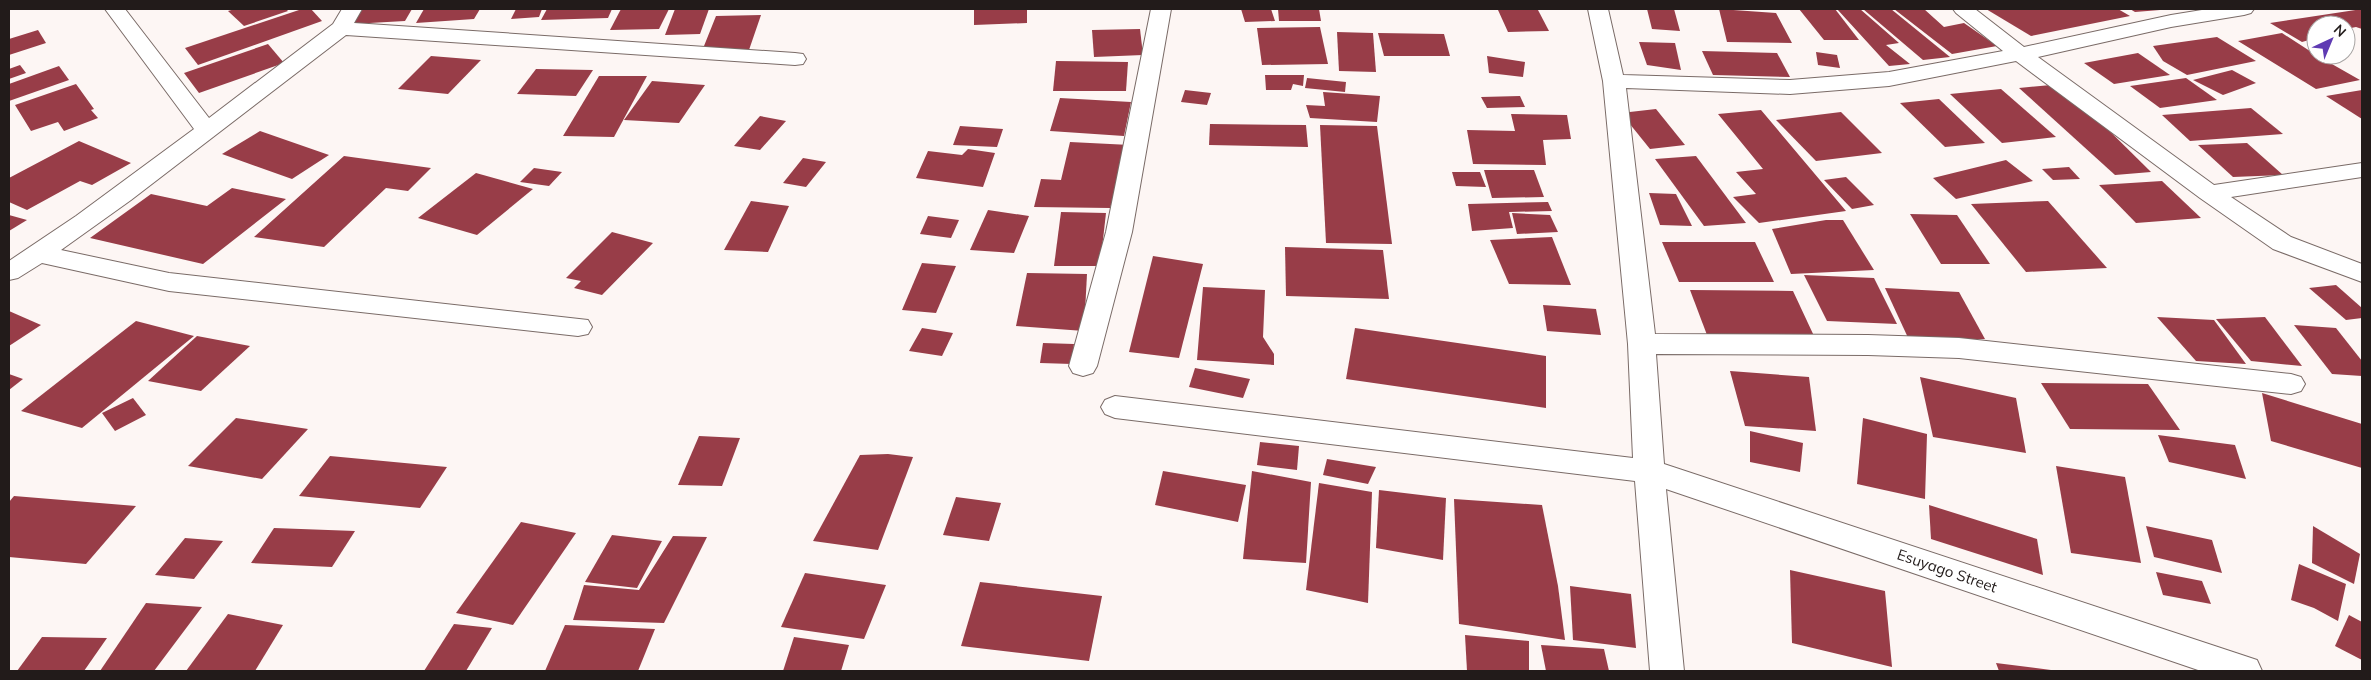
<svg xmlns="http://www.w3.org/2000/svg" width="2371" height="680" font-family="Mulish,sans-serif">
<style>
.building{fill:#983d48}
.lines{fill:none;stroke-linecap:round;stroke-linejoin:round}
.minor-casing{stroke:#7a6b67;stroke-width:2}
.minor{fill:#fff;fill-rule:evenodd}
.labels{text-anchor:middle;stroke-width:5;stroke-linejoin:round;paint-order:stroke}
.street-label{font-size:15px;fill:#221b1a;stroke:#fff}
</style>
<rect width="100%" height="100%" fill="#fdf6f4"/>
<g class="building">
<polygon points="235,9 286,9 288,11 244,26 228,11"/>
<polygon points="302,9 311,9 322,21 198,65 185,48"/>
<polygon points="362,9 412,9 405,21 352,24"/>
<polygon points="424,9 480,9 474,19 416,23"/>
<polygon points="516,9 542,9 539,17 511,19"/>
<polygon points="547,9 612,9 608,18 541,20"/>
<polygon points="621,9 669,9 659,29 610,30"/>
<polygon points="675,9 709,9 700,34 665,35"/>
<polygon points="974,9 1027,9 1027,23 974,25"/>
<polygon points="1241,9 1271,9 1275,21 1245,22"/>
<polygon points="1278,9 1319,9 1321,21 1279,21"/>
<polygon points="1647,9 1674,9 1680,31 1652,29"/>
<polygon points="1719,9 1776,13 1792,43 1727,42"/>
<polygon points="1799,9 1835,9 1859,40 1824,40"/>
<polygon points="1837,9 1860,9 1899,43 1886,45 1910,64 1889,66"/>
<polygon points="1863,9 1891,9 1950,57 1923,60"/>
<polygon points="1894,9 1924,9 1944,27 1964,23 1997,46 1952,54"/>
<polygon points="1986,9 2118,9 2130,16 2031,36"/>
<polygon points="2130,9 2160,9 2160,10 2135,12"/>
<polygon points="2362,9 2362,29 2356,27 2346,29 2346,25 2316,25 2316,38 2302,42 2270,23"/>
<polygon points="1498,10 1538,10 1549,31 1508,32"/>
<polygon points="761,15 749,50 702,51 716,16"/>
<polygon points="1320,27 1328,64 1262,65 1257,28"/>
<polygon points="1140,29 1143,55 1094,57 1092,30"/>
<polygon points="38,30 46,43 9,55 9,39"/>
<polygon points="1337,32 1373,33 1376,72 1339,71"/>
<polygon points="1378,33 1444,34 1450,56 1384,56"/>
<polygon points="2282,33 2316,55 2360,80 2316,89 2238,41"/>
<polygon points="2217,37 2256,61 2187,75 2163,61 2153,46"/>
<polygon points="1639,42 1675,43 1681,70 1647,65"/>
<polygon points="268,44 284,63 199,93 184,73"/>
<polygon points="1702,51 1777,53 1790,77 1713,75"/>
<polygon points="1816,52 1837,55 1840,68 1818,65"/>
<polygon points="2138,53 2170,75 2114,84 2084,63"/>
<polygon points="431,56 481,60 448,94 398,89"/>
<polygon points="1487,56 1525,62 1523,77 1489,73"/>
<polygon points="1056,61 1128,62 1126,91 1053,91"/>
<polygon points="20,65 26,73 9,79 9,69"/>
<polygon points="59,66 69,80 9,101 9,84"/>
<polygon points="536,69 593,70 576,96 517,94"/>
<polygon points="2232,70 2256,83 2223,95 2193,80"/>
<polygon points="1265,75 1304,75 1303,86 1293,84 1291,90 1266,90"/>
<polygon points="599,76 647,76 614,137 563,136"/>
<polygon points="1307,78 1346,82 1345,92 1305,88"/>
<polygon points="2186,78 2217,100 2160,108 2130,86"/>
<polygon points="652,81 705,85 679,123 624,120"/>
<polygon points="76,84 94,109 91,110 98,118 64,131 58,122 31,131 15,105"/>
<polygon points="2062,84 2151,172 2115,175 2019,88"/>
<polygon points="2001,89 2056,137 2002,143 1950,94"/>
<polygon points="1185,90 1211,93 1207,105 1181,102"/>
<polygon points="2362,90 2362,119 2326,96"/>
<polygon points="1323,92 1380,96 1377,122 1310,118 1306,105 1325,106"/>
<polygon points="1520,96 1525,107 1487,108 1481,97"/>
<polygon points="1060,98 1131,102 1124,136 1050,131"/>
<polygon points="1939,99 1985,143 1945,147 1900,103"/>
<polygon points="2251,108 2283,134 2190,141 2162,115"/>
<polygon points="1656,109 1685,145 1650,149 1621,113"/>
<polygon points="1761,110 1846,211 1759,223 1733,197 1756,194 1736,172 1763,169 1718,114"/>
<polygon points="1841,112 1882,153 1816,161 1776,120"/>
<polygon points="1511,114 1567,115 1571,139 1543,140 1546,165 1473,164 1467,130 1515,131"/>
<polygon points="760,116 786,121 760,150 734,146"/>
<polygon points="1210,124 1306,125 1308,147 1209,145"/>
<polygon points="1320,125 1377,126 1392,244 1326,243"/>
<polygon points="960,126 1003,129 997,147 953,145"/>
<polygon points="260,131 329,155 292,179 222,154"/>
<polygon points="79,141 131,163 92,185 80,181 27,210 9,202 9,178"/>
<polygon points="1070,142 1130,145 1110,208 1034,207 1041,179 1061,180"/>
<polygon points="2247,143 2283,175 2233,177 2198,145"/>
<polygon points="968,149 995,153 983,187 916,178 928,151 962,155"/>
<polygon points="344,156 431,168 408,191 386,188 324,247 254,237"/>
<polygon points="1696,156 1746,223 1704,226 1655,159"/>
<polygon points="803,158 826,162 806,187 783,183"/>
<polygon points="2006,160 2033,181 1956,199 1933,178"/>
<polygon points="2069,167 2080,179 2053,180 2042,169"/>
<polygon points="534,168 562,172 549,186 520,182"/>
<polygon points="1484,170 1534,170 1544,197 1492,198"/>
<polygon points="1452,172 1480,172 1486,187 1456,186"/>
<polygon points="476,173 533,189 477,235 418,218"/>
<polygon points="1846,177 1874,205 1852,209 1824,180"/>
<polygon points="2162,181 2201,218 2136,223 2099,185"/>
<polygon points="232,188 286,199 203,264 90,238 151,194 207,206"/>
<polygon points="1649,193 1676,194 1692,226 1660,225"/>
<polygon points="751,201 789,206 768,252 724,250"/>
<polygon points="2048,201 2107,268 2026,272 1971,204"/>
<polygon points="1548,202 1552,211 1509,212 1513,228 1472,231 1468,204"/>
<polygon points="988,210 1029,216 1014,253 970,250"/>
<polygon points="1061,212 1106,213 1100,266 1054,266"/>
<polygon points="1512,213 1550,215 1558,232 1517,234"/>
<polygon points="1910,214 1957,215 1990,264 1941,264"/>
<polygon points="9,215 27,220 9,231"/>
<polygon points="928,216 959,220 951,238 920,234"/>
<polygon points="1826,220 1843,220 1874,270 1791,274 1772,229"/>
<polygon points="612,232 653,243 602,295 574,288 581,281 566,278"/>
<polygon points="1552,237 1571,285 1509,284 1490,240"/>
<polygon points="1662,242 1755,242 1774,282 1679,282"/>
<polygon points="1285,247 1383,250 1389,299 1286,296"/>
<polygon points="1153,256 1203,264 1179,358 1129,352"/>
<polygon points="922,263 956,266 936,313 902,310"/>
<polygon points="1027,273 1087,274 1084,331 1016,326"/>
<polygon points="1804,275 1874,278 1897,324 1827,321"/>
<polygon points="2336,285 2362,308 2362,318 2346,320 2309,288"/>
<polygon points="1203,287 1265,290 1263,337 1274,354 1274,365 1197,360"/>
<polygon points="1885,288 1959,292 1985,339 1910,342"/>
<polygon points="1690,290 1793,291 1814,336 1707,335"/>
<polygon points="1543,305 1596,309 1601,335 1547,331"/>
<polygon points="9,311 41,325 9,346"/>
<polygon points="2157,317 2214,320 2246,364 2196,361"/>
<polygon points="2265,317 2302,366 2251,361 2216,319"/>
<polygon points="136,321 194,336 82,428 21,411"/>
<polygon points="2294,325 2336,328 2362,361 2362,376 2332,374"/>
<polygon points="922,328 953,333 942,356 909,351"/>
<polygon points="1355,328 1546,356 1546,408 1346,379"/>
<polygon points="197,336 250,346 201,391 148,381"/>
<polygon points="1043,343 1074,344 1072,364 1040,363"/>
<polygon points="1195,368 1250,379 1243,398 1189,387"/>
<polygon points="1730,371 1809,377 1816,431 1745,426"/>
<polygon points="9,374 23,379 9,390"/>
<polygon points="1920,377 2016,398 2026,453 1933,437"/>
<polygon points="2041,383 2148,384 2180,430 2070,429"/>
<polygon points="2262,393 2362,424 2362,468 2271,441"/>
<polygon points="133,398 146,415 115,431 102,413"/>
<polygon points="236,418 308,429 262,479 188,466"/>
<polygon points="1863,418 1927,434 1925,499 1857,484"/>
<polygon points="1750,431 1803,443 1800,472 1750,462"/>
<polygon points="2158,435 2235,445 2246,479 2169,462"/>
<polygon points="699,436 740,438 722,486 678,485"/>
<polygon points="1260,442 1299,446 1297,470 1257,465"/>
<polygon points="888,454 913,457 878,550 813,541 860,455"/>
<polygon points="330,456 447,467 420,508 299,496"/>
<polygon points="1327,459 1376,467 1368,484 1323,475"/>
<polygon points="2056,466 2125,477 2141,563 2071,553"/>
<polygon points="1163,471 1246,485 1238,522 1155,505"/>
<polygon points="1252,471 1311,482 1306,563 1243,559"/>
<polygon points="1319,483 1372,492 1368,603 1306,590"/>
<polygon points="1379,490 1446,498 1443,560 1376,548"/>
<polygon points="14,496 136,506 86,564 9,557 9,502"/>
<polygon points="956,497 1001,503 989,541 943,535"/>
<polygon points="1454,499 1542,505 1558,586 1565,640 1459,624"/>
<polygon points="1929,505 2037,539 2043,575 1931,539"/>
<polygon points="521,522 576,533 513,625 456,613"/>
<polygon points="2146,526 2212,540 2222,573 2154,557"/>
<polygon points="2313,526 2360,554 2354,584 2312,563"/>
<polygon points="274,528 355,531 332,567 251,563"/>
<polygon points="612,535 662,541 637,588 585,582"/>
<polygon points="673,536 707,537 664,623 573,620 584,585 639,590"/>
<polygon points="185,538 223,541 194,579 155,575"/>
<polygon points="2299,564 2346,584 2338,621 2314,608 2291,600"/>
<polygon points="1790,570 1885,591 1892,667 1792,643"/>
<polygon points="2156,572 2202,581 2211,604 2163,595"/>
<polygon points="805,573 886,585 864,639 781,627"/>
<polygon points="980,582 1102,596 1089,661 961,646"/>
<polygon points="1570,586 1631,594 1636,648 1573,640"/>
<polygon points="146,603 202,607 154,671 100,671"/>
<polygon points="228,614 283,625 255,671 186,671"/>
<polygon points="2349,615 2362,622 2362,660 2335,646"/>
<polygon points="454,624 492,628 466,671 424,671"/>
<polygon points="565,625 655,629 638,671 545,671"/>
<polygon points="1465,635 1529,641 1529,671 1467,671"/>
<polygon points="42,637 107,638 84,671 17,671"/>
<polygon points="794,637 849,645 841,671 783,671"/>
<polygon points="1541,645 1604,649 1609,671 1546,671"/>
<polygon points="1996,663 2051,670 2051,671 1999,671"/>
</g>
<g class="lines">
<defs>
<g id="minor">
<polygon points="105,9 125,9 209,118 333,24 342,9 362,9 354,23 795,53 803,54 806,59 803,64 795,65 346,35 131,200 61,250 169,273 588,320 592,327 588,334 578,336 169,291 42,263 18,278 9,280 9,261 76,216 194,129"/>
<polygon points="1151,9 1171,9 1132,232 1097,366 1093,373 1083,376 1073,373 1069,366 1106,232"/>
<polygon points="1588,9 1608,9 1623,75 1790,80 1889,72 2003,51 1956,13 1953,9 1975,9 2024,47 2171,15 2208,9 2254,9 2251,13 2244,15 2171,27 2038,57 2214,185 2362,163 2362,177 2231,197 2291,237 2362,264 2362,282 2273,249 2200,198 2016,61 1889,86 1790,94 1626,88 1655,334 1868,335 1959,338 2291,374 2301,377 2305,384 2301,391 2291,394 1959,358 1868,355 1656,354 1664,464 2245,656 2257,660 2262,671 2201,671 1666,489 1684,671 1650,671 1635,481 1115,418 1105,414 1101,407 1105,400 1115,396 1633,458 1628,344 1603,81"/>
</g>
</defs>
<use href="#minor" class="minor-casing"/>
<use href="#minor" class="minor"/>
</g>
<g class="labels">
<g class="street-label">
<text transform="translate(1947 571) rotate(19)" y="5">Esuyago Street</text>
</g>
</g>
<rect width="2371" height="680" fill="none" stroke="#221b1a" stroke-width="20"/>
<g transform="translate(2331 40) rotate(44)"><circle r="24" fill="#ffffff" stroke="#a7a4a3"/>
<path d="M0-4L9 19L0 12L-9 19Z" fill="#5f3bb3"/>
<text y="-8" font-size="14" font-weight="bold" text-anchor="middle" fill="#221b1a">N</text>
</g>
</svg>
